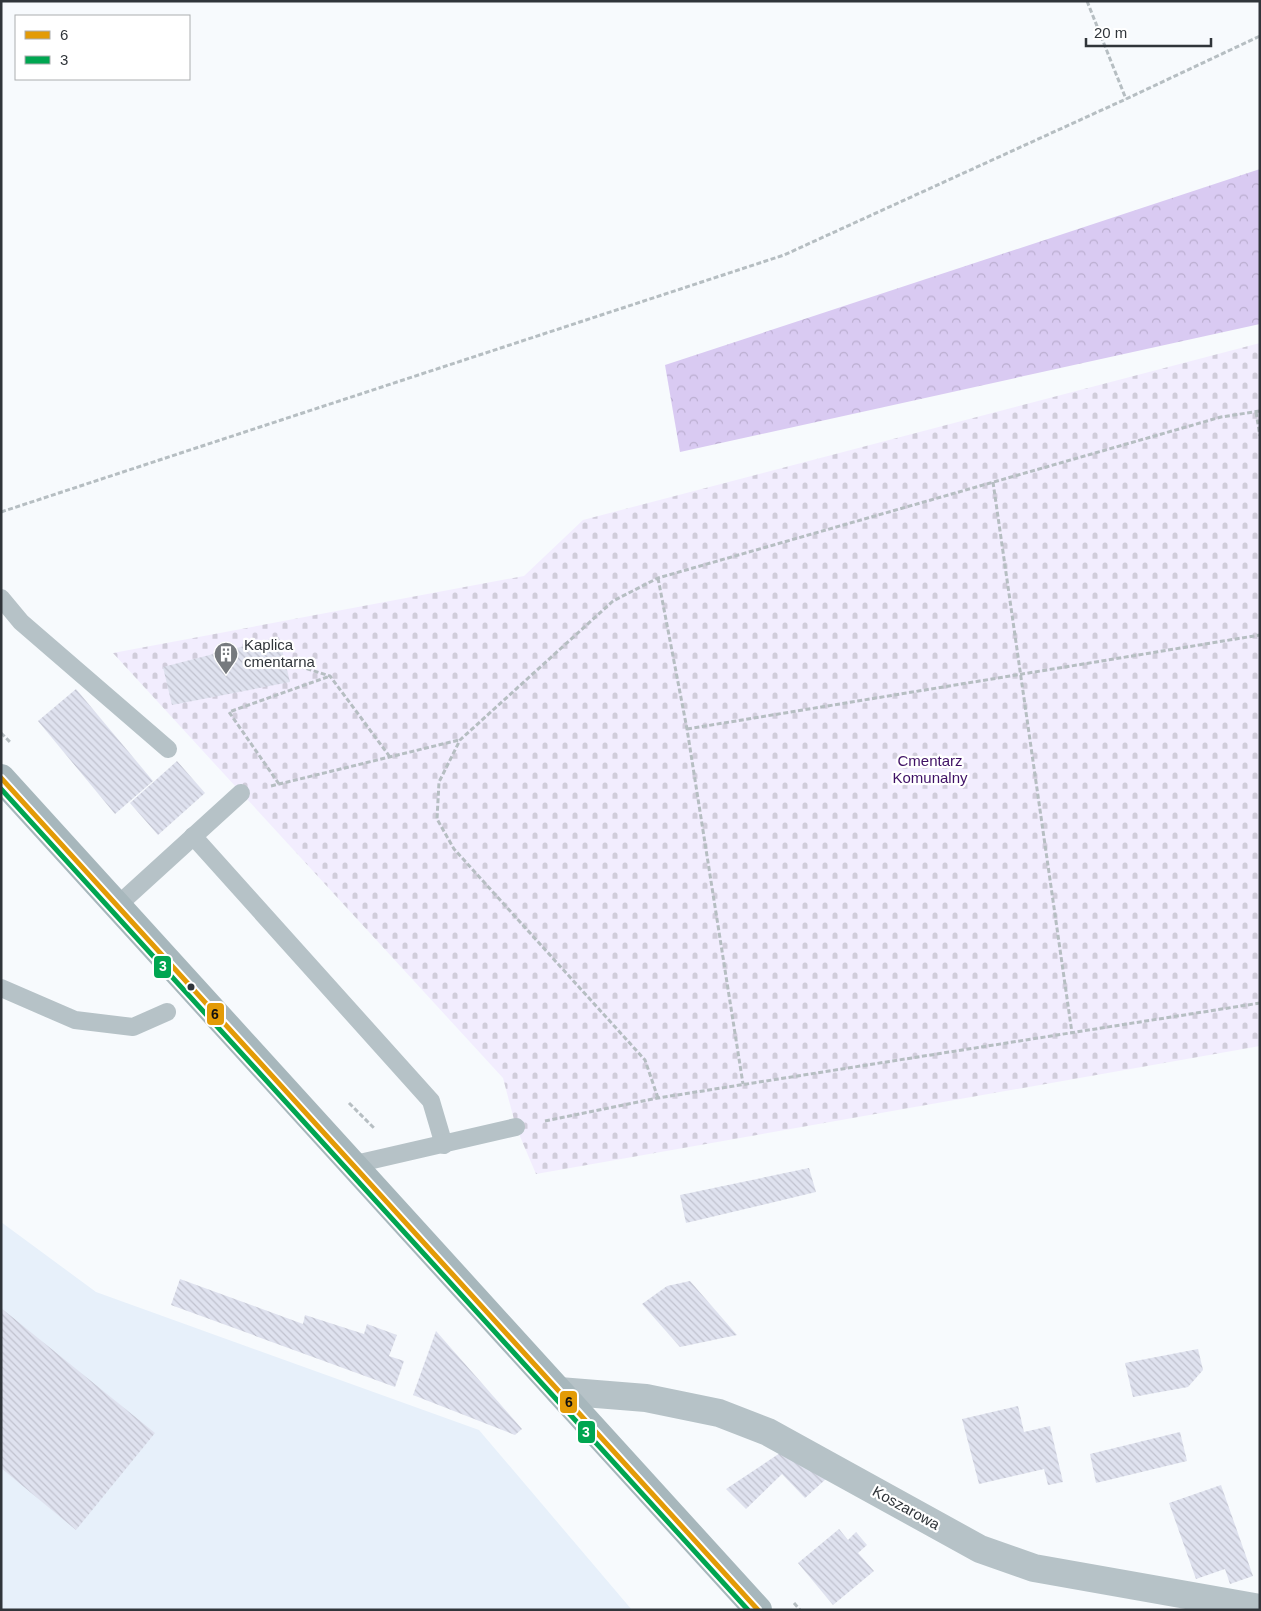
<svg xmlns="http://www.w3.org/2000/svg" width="1261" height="1611" font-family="Helvetica,sans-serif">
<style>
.built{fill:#e7f0fa}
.forest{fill:url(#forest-crowns)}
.cemetery{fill:url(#cemetery-stones)}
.building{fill:url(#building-back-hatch)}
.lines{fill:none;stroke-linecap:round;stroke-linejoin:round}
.path{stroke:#b6bec2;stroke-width:3;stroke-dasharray:5 2.5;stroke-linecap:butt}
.service{stroke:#b6c2c7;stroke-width:18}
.minor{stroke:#b6c2c7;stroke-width:28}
.secondary{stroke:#a7b7bc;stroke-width:28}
.bus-1-casing{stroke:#fff;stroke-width:9}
.bus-2-casing{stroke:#fff;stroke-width:9}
.bus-1{stroke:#e39b06;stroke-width:5}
.bus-2{stroke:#00a651;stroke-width:5}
.bus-dot{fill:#30353a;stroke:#fff;stroke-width:2}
.labels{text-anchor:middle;stroke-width:4.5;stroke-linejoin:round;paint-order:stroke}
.poi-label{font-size:15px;fill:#30353a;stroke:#fff;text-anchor:start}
.park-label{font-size:15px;fill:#3f1165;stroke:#fff}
.street-label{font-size:15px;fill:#30353a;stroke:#fff}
.line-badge{stroke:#fff;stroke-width:2}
.badge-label{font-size:14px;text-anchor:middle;font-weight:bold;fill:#fff}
.pale-badge-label{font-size:14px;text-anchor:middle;font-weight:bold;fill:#111}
</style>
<defs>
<pattern id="forest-crowns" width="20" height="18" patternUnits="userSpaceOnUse" patternTransform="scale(1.25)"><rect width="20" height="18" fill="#d9caf2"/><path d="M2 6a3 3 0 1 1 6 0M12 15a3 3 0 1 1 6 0" fill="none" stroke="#bbaed0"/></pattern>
<pattern id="cemetery-stones" width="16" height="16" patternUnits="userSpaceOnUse" patternTransform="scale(1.25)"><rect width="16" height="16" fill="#f2edfe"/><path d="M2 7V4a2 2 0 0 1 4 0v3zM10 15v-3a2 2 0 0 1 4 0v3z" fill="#d0ccda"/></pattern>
<pattern id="building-back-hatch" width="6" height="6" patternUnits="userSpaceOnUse" patternTransform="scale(1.25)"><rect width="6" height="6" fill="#dfe2ef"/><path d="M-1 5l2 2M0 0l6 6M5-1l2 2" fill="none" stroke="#c0c2ce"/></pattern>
</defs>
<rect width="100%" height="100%" fill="#f7fafd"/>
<polygon class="built" points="1,1222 96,1292 479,1430 632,1610 1,1610"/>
<polygon class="forest" points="1260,169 1260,324 680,452 665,365"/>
<polygon class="cemetery" points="1260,343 1260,1046 536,1174 516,1127 503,1078 113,653 524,576 583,520"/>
<g class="building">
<polygon points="279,637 290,682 172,705 163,667"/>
<polygon points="76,689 153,781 115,814 38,721"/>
<polygon points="177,761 205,793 158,835 130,803"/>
<polygon points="809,1168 816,1192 686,1223 680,1195"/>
<polygon points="180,1279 303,1324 305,1315 364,1334 367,1324 397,1335 389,1356 404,1361 395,1387 171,1305"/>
<polygon points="690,1281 737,1335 680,1347 642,1304 667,1286"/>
<polygon points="1,1308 155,1433 76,1530 1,1468"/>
<polygon points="436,1331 522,1429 515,1435 413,1395"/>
<polygon points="1198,1349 1203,1370 1188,1387 1133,1397 1125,1363"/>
<polygon points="1018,1406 1024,1432 1050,1426 1063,1482 1048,1485 1044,1469 979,1484 962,1419"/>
<polygon points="1180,1432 1187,1461 1096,1483 1090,1454"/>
<polygon points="780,1453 826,1479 805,1498 782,1474 746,1509 726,1489"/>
<polygon points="1221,1485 1253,1576 1230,1584 1225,1569 1196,1579 1169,1503"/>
<polygon points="839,1529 848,1540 856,1532 867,1545 858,1553 874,1571 833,1605 798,1563"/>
</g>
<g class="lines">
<g class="path">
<polyline points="1087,1 1126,99"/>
<polyline points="1256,412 1260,436"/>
<polyline points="993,482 1072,1033"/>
<polyline points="1,512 784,255 1126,99 1260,36"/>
<polyline points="658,578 687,729 743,1084"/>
<polyline points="285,662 330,676 390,757"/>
<polyline points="687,729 1260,635"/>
<polyline points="1,733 11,743"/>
<polyline points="279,784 229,712 330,676"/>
<polyline points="271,786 459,740"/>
<polyline points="658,1098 645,1060 454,849 437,819 439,782 460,740 613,601 658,578 1221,417 1260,411"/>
<polyline points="349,1103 375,1129"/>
<polyline points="545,1121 658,1098 1260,1003"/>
<polyline points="794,1603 800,1610"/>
</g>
<g class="service">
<polyline points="1,598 21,622 168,749"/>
<polyline points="193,836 431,1101 444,1145"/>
<polyline points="118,905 241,793"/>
<polyline points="1,988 75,1020 133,1027 167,1012"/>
<polyline points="351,1165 516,1127"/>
</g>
<polyline class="minor" points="559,1391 646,1398 719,1413 768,1432 980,1549 1034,1568 1260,1608"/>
<polyline class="secondary" points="1,778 758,1610"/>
<defs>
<polyline id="bus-1" points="1,778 758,1610"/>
<polyline id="bus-2" points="1,789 748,1610"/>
</defs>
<use href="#bus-1" class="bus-1-casing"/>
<use href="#bus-2" class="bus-2-casing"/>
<use href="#bus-1" class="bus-1"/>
<use href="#bus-2" class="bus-2"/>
</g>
<defs>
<symbol id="building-pin" viewBox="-11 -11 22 30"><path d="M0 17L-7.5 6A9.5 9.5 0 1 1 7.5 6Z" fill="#767a7e" stroke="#fff"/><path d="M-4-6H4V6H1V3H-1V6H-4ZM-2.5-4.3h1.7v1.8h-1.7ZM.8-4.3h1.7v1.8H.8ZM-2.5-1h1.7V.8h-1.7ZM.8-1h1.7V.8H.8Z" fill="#fff"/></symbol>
</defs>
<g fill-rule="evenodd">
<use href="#building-pin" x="212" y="640" width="28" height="38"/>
</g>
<circle class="bus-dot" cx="191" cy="987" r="4.5"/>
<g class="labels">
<g class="poi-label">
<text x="244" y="650">Kaplica<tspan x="244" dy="17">cmentarna</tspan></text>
</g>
<g class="park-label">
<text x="930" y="766">Cmentarz<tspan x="930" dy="17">Komunalny</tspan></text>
</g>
<g class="street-label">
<text transform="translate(906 1508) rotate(29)" y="5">Koszarowa</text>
</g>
</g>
<g class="line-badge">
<rect x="153" y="955" width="19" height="24" rx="5" fill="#00a651"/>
<rect x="206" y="1002" width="19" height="24" rx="5" fill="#e39b06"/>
<rect x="559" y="1390" width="19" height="24" rx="5" fill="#e39b06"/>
<rect x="577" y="1420" width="19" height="24" rx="5" fill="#00a651"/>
</g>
<g class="badge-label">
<text x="163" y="971">3</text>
<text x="586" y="1437">3</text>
</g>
<g class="pale-badge-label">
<text x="215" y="1019">6</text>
<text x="569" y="1407">6</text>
</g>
<rect width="1261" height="1611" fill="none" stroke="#30353a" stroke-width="5"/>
<rect x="15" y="15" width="175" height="65" fill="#ffffff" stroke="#acaeb0"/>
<rect x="25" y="31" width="25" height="8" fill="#e39b06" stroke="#acaeb0"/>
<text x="60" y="40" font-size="15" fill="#30353a">6</text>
<rect x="25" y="56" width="25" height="8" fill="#00a651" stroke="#acaeb0"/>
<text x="60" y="65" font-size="15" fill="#30353a">3</text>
<path d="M1086 38v8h125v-8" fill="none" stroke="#30353a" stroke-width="2.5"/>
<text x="1094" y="38" font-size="15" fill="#30353a" stroke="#ffffff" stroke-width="4" paint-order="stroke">20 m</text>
</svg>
